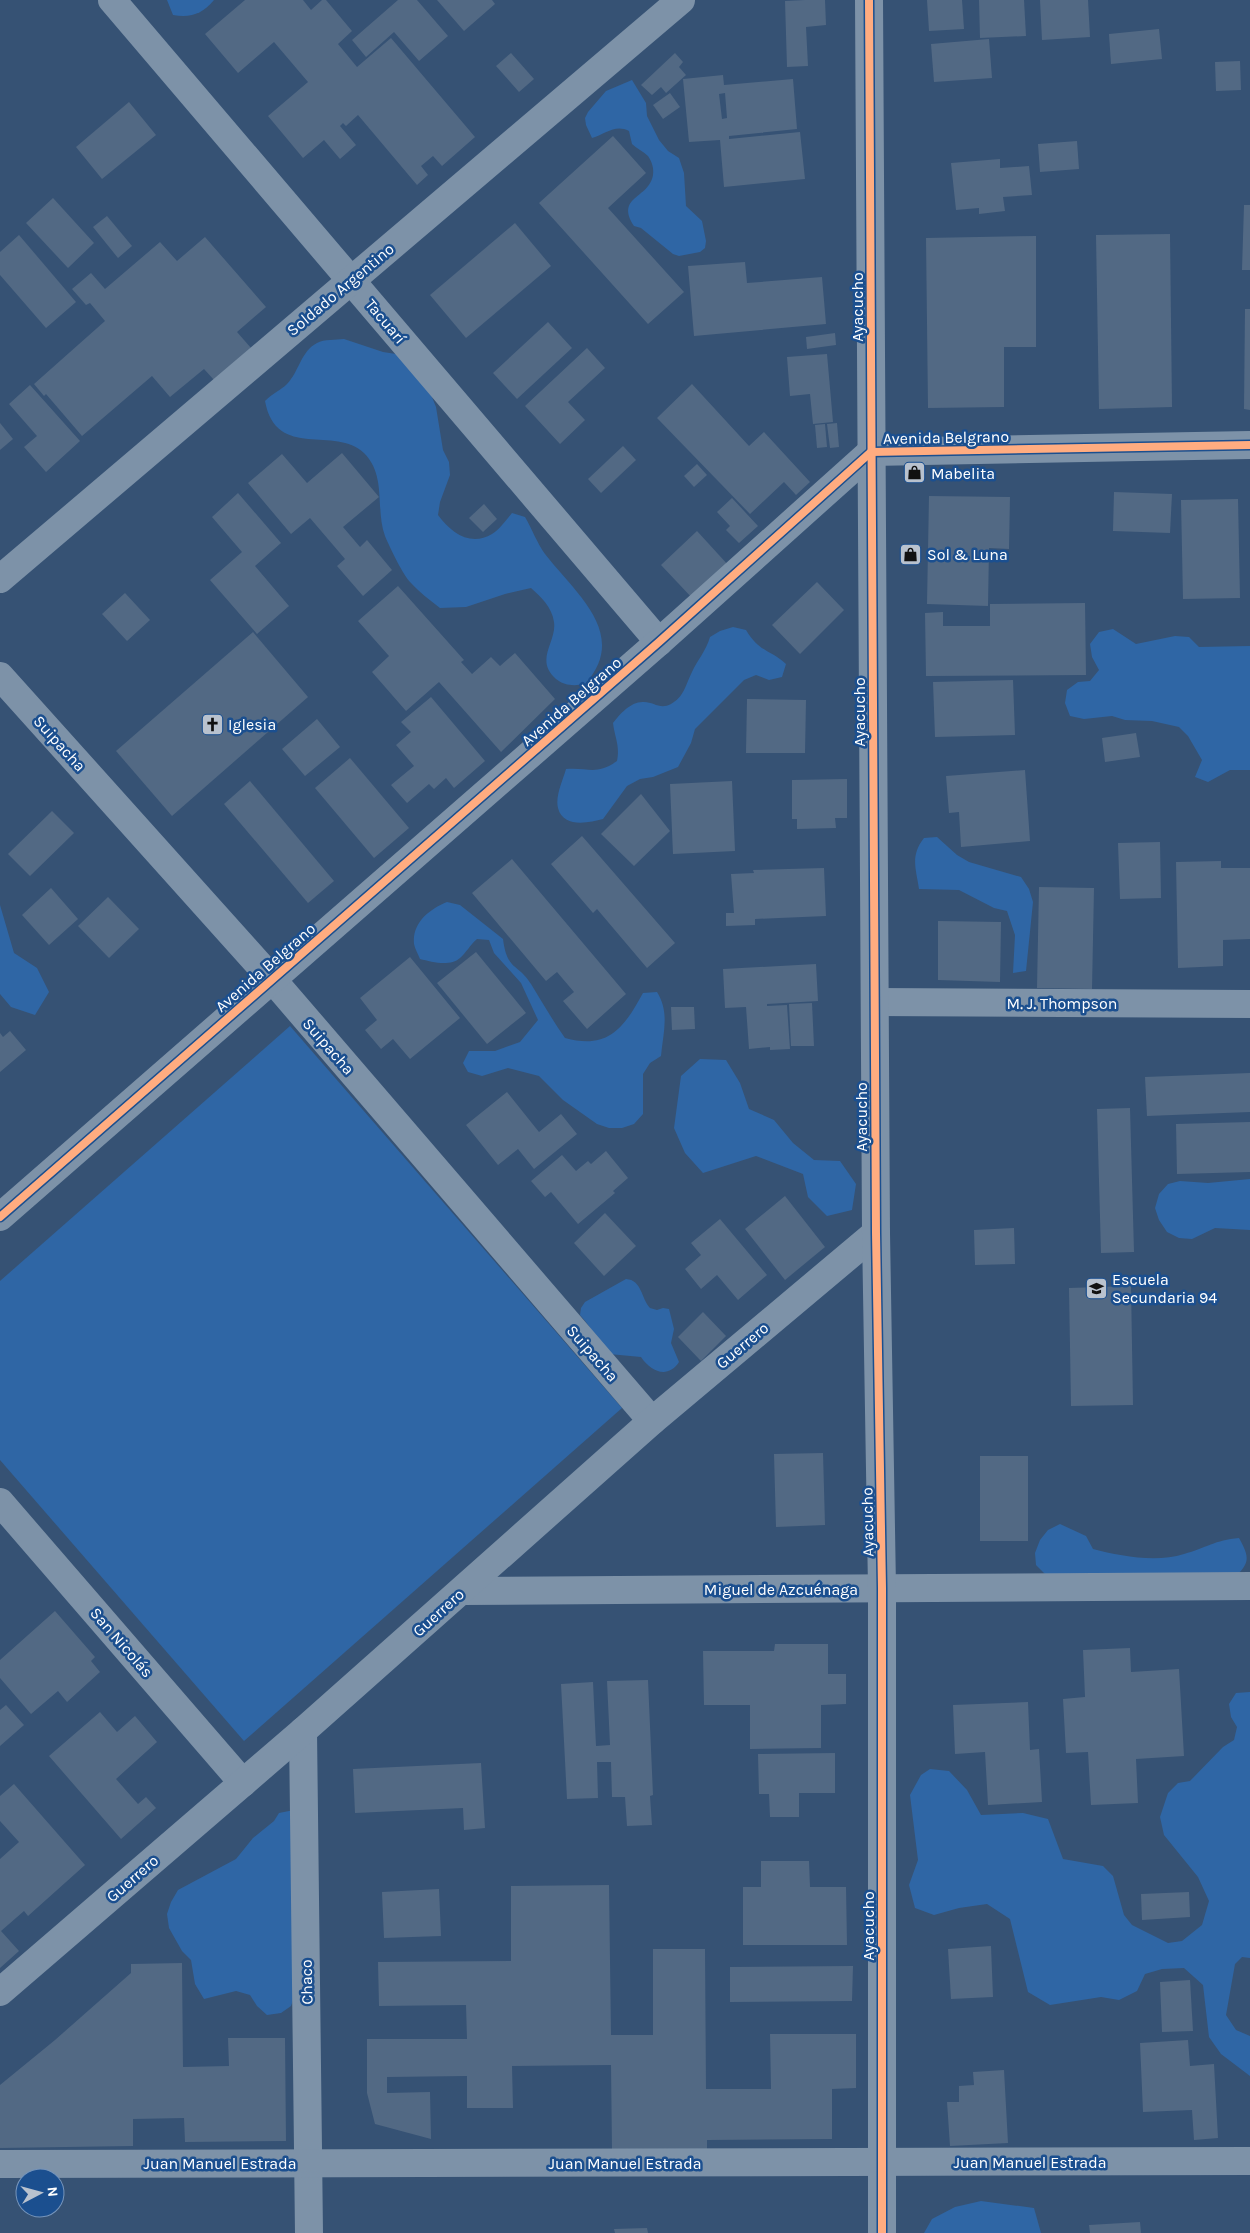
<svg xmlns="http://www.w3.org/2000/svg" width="1250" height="2233" font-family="Karla,sans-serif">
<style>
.green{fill:#2f66a5}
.building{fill:#526984;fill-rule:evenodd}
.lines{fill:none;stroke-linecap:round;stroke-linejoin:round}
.minor{stroke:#7d92a8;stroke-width:28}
.tertiary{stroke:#7d92a8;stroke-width:28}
.cycleway-casing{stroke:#1b4f8f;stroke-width:11}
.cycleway{stroke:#ffac80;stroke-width:8}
.labels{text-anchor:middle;stroke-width:5;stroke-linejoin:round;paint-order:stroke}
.street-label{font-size:16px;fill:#fff;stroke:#1b4f8f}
.poi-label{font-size:16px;fill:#fff;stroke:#1b4f8f;text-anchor:start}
</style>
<rect width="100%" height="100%" fill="#365274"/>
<g class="green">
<path d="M167,0h47c-12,14 -23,18 -41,15z"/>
<path d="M632,80l14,23 1,13 12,24 9,11 11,7 5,15 2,33 16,15 4,20 -1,7 -5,4 -21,4 -6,-2 -32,-26 -7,-2c-19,-30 15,-27 19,-51 1,-7 -1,-13 -5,-19 -5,-5 -11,-7 -16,-12l-3,-13c-14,-7 -23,3 -37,7l-6,-13 -1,-7 3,-6 18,-21z"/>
<path d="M344,339l39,13 13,2 29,26 11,27 7,43 6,12 1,13 -10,27 -2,13c13,18 33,32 54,19 8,-5 14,-14 20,-21l13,4c7,12 12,26 20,37 30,39 85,80 40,130 -11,2 -20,2 -29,-5 -22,-19 1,-37 -2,-57 -2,-15 -13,-25 -23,-34l-26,6 -39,13 -26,1c-10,-8 -21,-16 -29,-25 -8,-8 -21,-35 -26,-47 -10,-27 2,-60 -21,-83 -28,-28 -88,8 -99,-52 8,-8 16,-11 22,-17 12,-12 14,-33 30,-41 7,-4 19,-3 27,-4z"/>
<path d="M733,627l13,3c14,23 22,18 40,34l-4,13 -13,3 -13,-5 -12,5 -49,49 -4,14 -13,24 -25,10 -13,2 -13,7 -24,33c-15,4 -40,9 -45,-11 -3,-12 5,-28 8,-39 22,-2 30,7 51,-8 3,-16 -2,-22 -4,-38 7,-9 18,-22 31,-21 10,0 16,8 27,2 13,-7 15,-20 21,-32 6,-13 14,-21 18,-35l10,-6z"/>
<polygon points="1113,629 1136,644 1175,636 1189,637 1199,647 1250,646 1250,770 1230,770 1208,782 1195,777 1202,760 1188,736 1179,727 1152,721 1125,720 1112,716 1084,719 1070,716 1065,703 1067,690 1078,682 1090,681 1099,670 1092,657 1090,644 1099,632"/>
<path d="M937,837l20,18 12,7 52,15 8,12 4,13 -7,69 -13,2 2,-38 -8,-24 -13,-3 -35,-18 -40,-1c-3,-21 -9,-33 5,-51z"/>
<path d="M447,902l13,3 43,34c4,32 15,24 28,45 11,18 22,37 34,54 43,12 59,-10 78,-45l14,-1c13,21 6,41 4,64l-11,7 -7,11v40l-9,10 -12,4h-13l-12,-4 -34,-24 -24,-24 -31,-8 -26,8 -14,-4 -5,-9 6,-12h26l25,-9 18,-22 -17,-37 -27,-30 -5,-13 -12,-1c-7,6 -11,14 -17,19 -10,9 -28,4 -40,1 -2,-5 -5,-10 -6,-15 -2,-22 16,-35 33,-42z"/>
<polygon points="0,905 14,953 37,968 49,992 35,1015 11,1007 0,994"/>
<polygon points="290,1026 622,1408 244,1741 0,1460 0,1281"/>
<polygon points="700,1059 726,1060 740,1083 749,1109 774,1120 793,1143 814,1160 840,1161 856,1184 852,1210 827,1216 808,1197 803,1174 756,1156 703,1173 685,1153 674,1128 681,1076"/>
<polygon points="1250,1179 1250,1230 1215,1228 1192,1239 1179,1238 1167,1232 1159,1220 1155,1208 1159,1194 1168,1184 1180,1181 1208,1183"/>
<path d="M626,1279c16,1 15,19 24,29l7,2 6,-2 6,1 5,20 -3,14 8,19c-11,17 -28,10 -38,-5l-32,-3c-11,-13 -18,-27 -29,-39l1,-7 4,-6z"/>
<path d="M1060,1524l26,12 7,13c27,7 63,14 91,5 22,-6 31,-14 55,-16 11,20 11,25 -5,40l-188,-3 -10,-10 -1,-12 5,-13 8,-10z"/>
<polygon points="1250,1692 1250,1958 1242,1957 1235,1964 1226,2015 1236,2030 1250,2036 1250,2076 1221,2054 1209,2037 1203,1985 1184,1968 1162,1969 1145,1974 1137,1991 1119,2000 1101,1997 1050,2005 1028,1992 1010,1919 987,1904 959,1908 934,1915 915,1908 909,1885 918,1860 910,1795 921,1775 930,1769 949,1771 967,1790 981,1815 1023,1813 1048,1819 1063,1859 1103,1866 1113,1876 1124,1915 1132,1925 1168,1943 1182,1941 1202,1925 1209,1901 1198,1877 1164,1835 1160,1817 1168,1793 1178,1783 1190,1781 1223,1747 1234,1740 1237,1727 1231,1717 1229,1704 1236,1693"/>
<polygon points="294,1810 296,1991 291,2006 281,2013 267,2015 257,2006 250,1995 236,1991 204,1999 195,1984 191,1960 182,1951 169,1928 167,1914 171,1902 178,1890 236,1859 253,1838 274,1821 279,1813"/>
<polygon points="981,2201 1034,2208 1041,2233 924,2233 932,2219 955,2207"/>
</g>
<g class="building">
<polygon points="245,0 303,0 311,10 322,0 326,0 352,31 338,44 357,67 391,38 475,137 442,166 433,156 421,166 428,175 417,185 358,115 346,126 343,123 340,126 356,145 340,159 324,140 303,158 268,116 308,82 274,42 238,73 205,34"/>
<polygon points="398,0 417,0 448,36 419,61 394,32 366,57 352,40"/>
<polygon points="437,0 492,0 495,4 464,31"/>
<polygon points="805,0 825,0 826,25 806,27 808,66 787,67 785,1"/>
<polygon points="927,0 962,0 964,29 929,31"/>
<polygon points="979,0 1024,0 1026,36 980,38"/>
<polygon points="1040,0 1088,0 1090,37 1042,40"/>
<polygon points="1159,29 1162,59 1111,64 1109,34"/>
<polygon points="989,39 992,78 934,82 931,44"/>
<polygon points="511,53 534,79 519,92 496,66"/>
<polygon points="675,53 683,62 679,67 686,75 666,93 661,87 652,95 641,85"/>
<polygon points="1240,61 1241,90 1216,91 1215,62"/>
<path d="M723,75l1,10 69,-6 4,50 -68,7v3l71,-7 5,47 -81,8 -4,-47 -31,2 -6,-63zM725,93l2,25 -5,1 -3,-25z"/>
<polygon points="670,93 680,107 663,119 653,105"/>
<polygon points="129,102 156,135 102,179 76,147"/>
<polygon points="613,136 646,173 608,208 684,292 648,324 539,203"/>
<polygon points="1077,141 1079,169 1040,172 1038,144"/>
<polygon points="1000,159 1000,168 1029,166 1032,195 1003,197 1005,211 979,214 979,208 956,210 951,163"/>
<polygon points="53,198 94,243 68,268 26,223"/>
<polygon points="1244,205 1250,205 1250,270 1242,270"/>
<polygon points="107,216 132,246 118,258 93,227"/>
<polygon points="515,223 551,266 466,338 430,295"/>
<polygon points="1170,234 1172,407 1099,409 1096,235"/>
<polygon points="19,235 76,302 46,328 0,275 0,252"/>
<polygon points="1036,236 1036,347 1004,347 1004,407 928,408 926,238"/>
<polygon points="205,237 266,307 237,332 251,348 214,380 204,369 170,397 152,376 82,436 46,394 44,396 34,384 105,321 90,303 86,305 72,289 91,273 105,289 160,242 177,261"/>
<polygon points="745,262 747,283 822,277 826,324 694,336 688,266"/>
<polygon points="1245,309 1250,309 1250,410 1244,409"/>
<polygon points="548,322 572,348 517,399 493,373"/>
<polygon points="835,333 836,345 807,349 806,337"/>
<polygon points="587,348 605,368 568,402 585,420 560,444 525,406"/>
<polygon points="827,354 833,422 813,424 810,394 790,396 787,357"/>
<polygon points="692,384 749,446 764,432 810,482 796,495 784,482 750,514 657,418"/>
<polygon points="30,385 80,441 46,472 24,447 37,436 9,404"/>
<polygon points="0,423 13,439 0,450"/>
<polygon points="837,423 839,447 830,448 827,424"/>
<polygon points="825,424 827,447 817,448 815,425"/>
<polygon points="623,446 636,460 601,493 588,479"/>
<polygon points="342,453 379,497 343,527 360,547 367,540 392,570 363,596 337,566 345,559 310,518 291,534 248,483 282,454 307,483"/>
<polygon points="697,464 707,475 694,487 684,476"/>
<polygon points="1114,492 1172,494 1170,533 1113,531"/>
<polygon points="238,493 281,543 255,566 289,606 257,634 210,580 242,552 212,517"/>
<polygon points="929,496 1010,497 1009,549 989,548 988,606 927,604"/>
<polygon points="732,498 758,526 739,543 726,530 730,526 717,512"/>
<polygon points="1238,499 1240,598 1183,599 1181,500"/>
<polygon points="484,504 497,519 483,532 469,518"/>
<polygon points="697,531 729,566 694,600 661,565"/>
<polygon points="817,582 844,610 800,654 772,625"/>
<polygon points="398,586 464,660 461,662 472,674 491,657 500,666 515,653 555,699 501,752 439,682 406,711 372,672 389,656 358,621"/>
<polygon points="125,593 150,620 127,641 102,614"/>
<polygon points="1085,603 1086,675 926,676 925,613 943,612 943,626 990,626 990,604"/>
<polygon points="253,632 308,697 172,816 116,751"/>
<polygon points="1013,680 1015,735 935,737 933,682"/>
<polygon points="431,697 485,761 454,788 446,778 434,789 429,784 407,803 391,785 414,766 396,745 411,732 401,722"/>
<polygon points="747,699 806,700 805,753 746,753"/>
<polygon points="317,719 340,747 305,776 282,749"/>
<polygon points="1136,733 1140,757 1105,762 1102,738"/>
<polygon points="350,758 409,828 374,858 315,788"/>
<polygon points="1025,770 1030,841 961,847 959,812 949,813 946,776"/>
<polygon points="847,779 847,818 835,818 836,828 797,829 797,819 792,819 792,780"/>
<polygon points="250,781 334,881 308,903 224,804"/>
<polygon points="732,781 735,851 673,854 670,784"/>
<polygon points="641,794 670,831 634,866 601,834"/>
<polygon points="52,811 74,833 30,876 8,854"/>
<polygon points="582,836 675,943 647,968 597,909 593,913 551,864"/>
<polygon points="1160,842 1161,898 1120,899 1118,843"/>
<polygon points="512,859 626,994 587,1029 563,1001 574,992 557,972 546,981 472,893"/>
<polygon points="1221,861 1221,868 1250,868 1250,939 1223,940 1223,966 1178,968 1176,862"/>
<polygon points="824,868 826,916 755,919 755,925 726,926 726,913 734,913 731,874 754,873 753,870"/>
<polygon points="1039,887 1094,888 1092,989 1037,988"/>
<polygon points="51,888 78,919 49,945 22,915"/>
<polygon points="108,897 139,929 109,958 78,926"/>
<polygon points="938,921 1001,922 1000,982 938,980"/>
<polygon points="476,952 526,1013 487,1044 437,983"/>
<polygon points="410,957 460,1018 410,1059 393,1039 381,1049 365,1030 377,1020 360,998"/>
<polygon points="816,964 818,1001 767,1004 767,1006 787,1005 790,1049 770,1050 770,1047 749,1049 746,1007 725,1008 723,969"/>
<polygon points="812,1003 814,1046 791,1046 789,1004"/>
<polygon points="671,1007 694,1007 695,1029 672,1030"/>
<polygon points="10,1031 26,1050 0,1072 0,1033 3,1037"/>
<polygon points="1250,1073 1250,1112 1147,1116 1145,1077"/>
<polygon points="507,1092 539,1132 561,1114 577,1134 534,1169 518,1149 498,1165 466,1125"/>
<polygon points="1130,1108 1134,1252 1101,1253 1097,1109"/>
<polygon points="1250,1122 1250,1172 1177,1174 1176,1124"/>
<polygon points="606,1151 628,1178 613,1191 615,1193 578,1224 551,1192 545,1197 531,1181 562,1155 576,1171 588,1161 591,1164"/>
<polygon points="785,1196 825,1247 785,1280 745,1229"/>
<polygon points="605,1213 636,1246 604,1276 574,1243"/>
<polygon points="720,1219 767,1275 738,1300 717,1275 701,1289 685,1269 701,1255 691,1243"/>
<polygon points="1014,1228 1015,1264 975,1265 974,1230"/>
<polygon points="1131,1286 1133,1405 1071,1406 1069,1288"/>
<polygon points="703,1312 726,1336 701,1361 678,1337"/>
<polygon points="823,1453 825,1525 776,1527 774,1454"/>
<rect x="980" y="1456" width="48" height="85"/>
<polygon points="55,1611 95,1657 91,1661 100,1672 67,1702 58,1691 31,1714 0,1678 0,1660"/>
<polygon points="775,1644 828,1644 828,1674 846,1674 846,1704 821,1705 821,1748 750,1749 750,1705 704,1705 703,1651 774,1651"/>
<polygon points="1130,1648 1131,1672 1179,1669 1184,1756 1136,1759 1138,1803 1091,1805 1088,1752 1066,1753 1063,1699 1085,1697 1083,1650"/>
<polygon points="648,1680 653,1795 650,1796 652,1825 627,1826 625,1797 612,1797 611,1762 597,1762 598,1798 567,1799 561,1684 593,1682 596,1746 610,1745 607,1681"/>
<polygon points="1028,1702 1030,1750 1039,1749 1042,1802 988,1805 985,1752 955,1754 953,1705"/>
<polygon points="6,1705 24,1725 0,1746 0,1710"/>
<polygon points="100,1712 117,1732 135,1716 157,1742 116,1779 138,1804 146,1797 156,1808 121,1839 49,1756"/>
<polygon points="835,1753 835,1793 799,1793 799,1817 770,1817 769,1794 759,1794 758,1754"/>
<polygon points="481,1763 485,1828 464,1830 463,1808 355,1813 353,1769"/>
<polygon points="14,1784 85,1865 28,1916 24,1911 1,1931 19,1951 0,1968 0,1859 19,1842 0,1821 0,1796"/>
<polygon points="761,1861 809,1861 810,1887 846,1887 847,1945 743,1945 743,1887 761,1887"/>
<polygon points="609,1885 611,2035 653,2035 653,1949 705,1949 706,2089 771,2089 770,2034 856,2034 856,2088 832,2089 832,2139 707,2140 707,2151 612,2152 611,2065 512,2066 513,2108 467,2108 467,2076 387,2077 387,2093 430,2092 431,2139 375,2124 367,2093 367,2039 467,2039 466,2005 379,2006 378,1962 511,1961 511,1886"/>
<polygon points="439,1889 441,1936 384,1938 382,1892"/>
<polygon points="1189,1892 1190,1917 1142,1920 1141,1894"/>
<polygon points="991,1946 993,1997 951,1999 948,1949"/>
<polygon points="182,1963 183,2067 229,2066 228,2038 285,2038 286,2141 185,2142 184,2118 133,2119 133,2146 0,2148 0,2085 55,2040 131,1973 131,1964"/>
<polygon points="853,1966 852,2001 730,2002 730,1967"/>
<polygon points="1190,1980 1193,2031 1162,2032 1160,1982"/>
<polygon points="1188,2040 1190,2066 1214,2064 1218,2138 1194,2140 1192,2110 1143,2112 1140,2043"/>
<polygon points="1004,2070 1008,2143 950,2146 947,2102 959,2102 959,2086 974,2085 973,2072"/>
<polygon points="1140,2222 1141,2233 1090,2233 1089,2225"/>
<polygon points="647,2228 648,2233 615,2233 614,2229"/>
</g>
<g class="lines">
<g class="minor">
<polyline points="112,0 659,642"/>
<polyline points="0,579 681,0"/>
<polyline points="0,676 272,979 652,1421"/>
<polyline points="875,1002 1250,1004"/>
<polyline points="0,1217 659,642 871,452"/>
<polyline points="0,1502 243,1783"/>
<polyline points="462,1591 1250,1586"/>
<polyline points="303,1731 309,2233"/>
<polyline points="0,1992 303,1731 652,1421 876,1233"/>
<polyline points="0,2164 1250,2161"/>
</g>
<g class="tertiary">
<polyline points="869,0 876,1233 882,1588 882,2233"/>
<polyline points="871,452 1250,445"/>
</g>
<defs>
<g id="cycleway">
<polyline points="869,0 876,1233 882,1588 882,2233"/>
<polyline points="0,1217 659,642 871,452 1250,445"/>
</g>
</defs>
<use href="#cycleway" class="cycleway-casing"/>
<use href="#cycleway" class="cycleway"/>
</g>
<defs>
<symbol id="shop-square" viewBox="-11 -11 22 22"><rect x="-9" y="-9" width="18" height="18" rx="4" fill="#b9c2ce" stroke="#1b4f8f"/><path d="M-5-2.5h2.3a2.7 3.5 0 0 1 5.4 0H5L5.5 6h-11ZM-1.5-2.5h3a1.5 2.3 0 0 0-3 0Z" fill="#111"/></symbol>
<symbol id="church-square" viewBox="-11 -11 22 22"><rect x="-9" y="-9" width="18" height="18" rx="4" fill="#b9c2ce" stroke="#1b4f8f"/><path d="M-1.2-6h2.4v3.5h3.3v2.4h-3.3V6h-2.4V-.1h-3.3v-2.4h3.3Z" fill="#111"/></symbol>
<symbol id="school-square" viewBox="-11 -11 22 22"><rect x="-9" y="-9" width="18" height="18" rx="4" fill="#b9c2ce" stroke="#1b4f8f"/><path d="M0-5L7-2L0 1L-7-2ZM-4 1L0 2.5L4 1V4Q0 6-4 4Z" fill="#111"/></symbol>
</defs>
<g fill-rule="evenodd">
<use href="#shop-square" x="902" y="460" width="25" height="25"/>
<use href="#shop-square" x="898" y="542" width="25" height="25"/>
<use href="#church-square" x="200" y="712" width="25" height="25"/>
<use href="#school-square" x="1084" y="1276" width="25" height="25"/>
</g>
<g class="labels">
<g class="street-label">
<text transform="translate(340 289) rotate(-40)" y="6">Soldado Argentino</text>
<text transform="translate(857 307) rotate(-90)" y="6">Ayacucho</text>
<text transform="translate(386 321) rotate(50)" y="6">Tacuarí</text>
<text transform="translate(946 437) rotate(-1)" y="6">Avenida Belgrano</text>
<text transform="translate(571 701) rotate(-41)" y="6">Avenida Belgrano</text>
<text transform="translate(859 712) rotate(-90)" y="6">Ayacucho</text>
<text transform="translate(60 743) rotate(48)" y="6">Suipacha</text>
<text transform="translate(265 967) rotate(-41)" y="6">Avenida Belgrano</text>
<text x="1062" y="1009">M. J. Thompson</text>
<text transform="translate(329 1046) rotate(49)" y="6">Suipacha</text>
<text transform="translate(861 1117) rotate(-90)" y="6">Ayacucho</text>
<text transform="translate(742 1345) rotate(-40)" y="6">Guerrero</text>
<text transform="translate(593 1353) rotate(49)" y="6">Suipacha</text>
<text transform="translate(867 1522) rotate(-91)" y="6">Ayacucho</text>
<text x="781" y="1595">Miguel de Azcuénaga</text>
<text transform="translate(438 1612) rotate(-42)" y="6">Guerrero</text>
<text transform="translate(122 1642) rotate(49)" y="6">San Nicolás</text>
<text transform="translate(132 1878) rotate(-41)" y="6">Guerrero</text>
<text transform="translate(868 1926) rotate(-90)" y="6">Ayacucho</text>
<text transform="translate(306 1982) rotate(-91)" y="6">Chaco</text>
<text x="1030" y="2168">Juan Manuel Estrada</text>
<text x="220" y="2169">Juan Manuel Estrada</text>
<text x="625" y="2169">Juan Manuel Estrada</text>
</g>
<g class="poi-label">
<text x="931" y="479">Mabelita</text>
<text x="927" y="560">Sol &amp; Luna</text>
<text x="228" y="730">Iglesia</text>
<text x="1112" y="1285">Escuela<tspan x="1112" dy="18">Secundaria 94</tspan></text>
</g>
</g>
<g transform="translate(40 2193) rotate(84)"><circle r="24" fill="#1b4f8f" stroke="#7695bc"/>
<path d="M0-4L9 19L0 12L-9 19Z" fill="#b9c2ce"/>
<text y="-8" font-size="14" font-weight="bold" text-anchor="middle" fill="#ffffff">N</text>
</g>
</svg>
